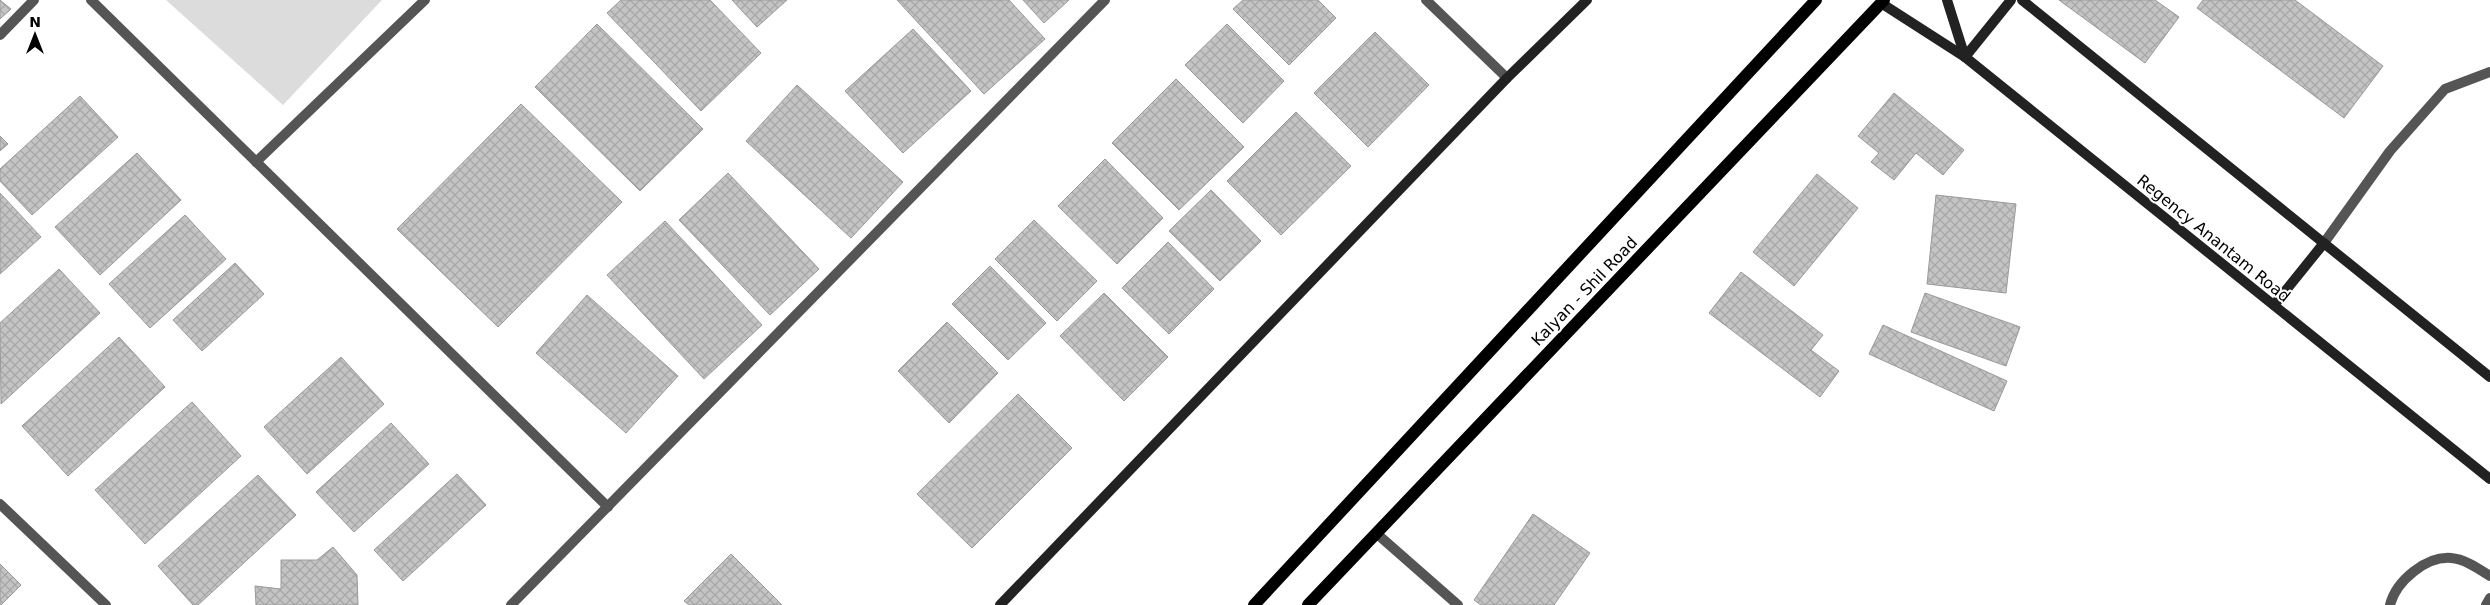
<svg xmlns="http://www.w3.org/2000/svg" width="2490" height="605" font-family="'DejaVu Sans',sans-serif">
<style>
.park{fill:#dcdcdc}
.building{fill:url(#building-cross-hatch);stroke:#999}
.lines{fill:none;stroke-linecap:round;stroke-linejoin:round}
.lane{stroke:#555;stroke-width:10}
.street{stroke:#555;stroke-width:10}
.secondary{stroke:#222;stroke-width:10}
.primary{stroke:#000;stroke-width:12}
.labels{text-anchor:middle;stroke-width:4;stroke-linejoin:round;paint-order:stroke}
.street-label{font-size:16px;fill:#000;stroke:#fff}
</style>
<defs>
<pattern id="building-cross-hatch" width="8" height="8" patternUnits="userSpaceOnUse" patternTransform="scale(1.25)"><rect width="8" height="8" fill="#c4c4c4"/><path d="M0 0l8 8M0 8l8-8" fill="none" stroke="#a7a7a7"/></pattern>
</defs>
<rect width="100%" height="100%" fill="#fff"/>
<polygon class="park" points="166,0 382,0 283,105"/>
<g class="building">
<polygon points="0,0 11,9 0,19"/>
<polygon points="621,0 710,0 761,53 701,111 607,13"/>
<polygon points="732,0 787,0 757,27"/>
<polygon points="897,0 1009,0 1045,39 984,94"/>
<polygon points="1023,0 1069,0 1044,23"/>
<polygon points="1243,0 1318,0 1336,18 1289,65 1233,9"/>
<polygon points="2059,0 2155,0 2179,17 2145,63"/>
<polygon points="2203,0 2295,0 2383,66 2344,118 2197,8"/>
<polygon points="597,24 703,129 640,191 535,87"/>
<polygon points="1227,24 1284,81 1243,123 1185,65"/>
<polygon points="913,29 971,91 903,153 845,91"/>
<polygon points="1375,32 1429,85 1368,147 1314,93"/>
<polygon points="1176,79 1244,147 1179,210 1112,143"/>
<polygon points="797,85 903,182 851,238 746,141"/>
<polygon points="1894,93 1964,150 1943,175 1916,153 1894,180 1871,162 1879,153 1858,136"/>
<polygon points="80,96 118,137 32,215 0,181 0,169"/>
<polygon points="521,104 622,202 498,327 397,229"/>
<polygon points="1296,112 1351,166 1281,235 1227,181"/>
<polygon points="0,136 8,144 0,151"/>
<polygon points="137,153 181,200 100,275 55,227"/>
<polygon points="1105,159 1163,218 1117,264 1058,206"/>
<polygon points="728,173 819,269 770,315 679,220"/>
<polygon points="1817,174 1858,208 1794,286 1753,252"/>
<polygon points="1211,190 1261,241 1220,281 1169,231"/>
<polygon points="0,193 41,237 0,274"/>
<polygon points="1936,195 2016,204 2006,293 1927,284"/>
<polygon points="185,215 226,259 150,328 109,284"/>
<polygon points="1034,220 1097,281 1057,321 995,259"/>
<polygon points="665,221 762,325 704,379 607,275"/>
<polygon points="1168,242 1214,289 1169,334 1122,288"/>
<polygon points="235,263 264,294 202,351 173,320"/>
<polygon points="990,266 1046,323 1008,360 952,304"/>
<polygon points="59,269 100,313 1,404 0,323"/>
<polygon points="1741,272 1823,335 1811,350 1839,371 1820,397 1709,313"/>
<polygon points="1104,293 1168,357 1124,401 1060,336"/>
<polygon points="1925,293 2020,327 2006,366 1911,332"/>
<polygon points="587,295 678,376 626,433 536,353"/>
<polygon points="947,322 998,373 949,423 898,371"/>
<polygon points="1883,325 2007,381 1994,411 1869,354"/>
<polygon points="119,337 165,387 68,476 22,426"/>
<polygon points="341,357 384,404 307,474 264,427"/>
<polygon points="1018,394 1072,448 972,548 917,494"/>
<polygon points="192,402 241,456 145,544 95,490"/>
<polygon points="391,423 429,464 354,532 316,492"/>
<polygon points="457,474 486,505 403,581 374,550"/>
<polygon points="258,475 296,515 198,605 193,605 158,566"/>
<polygon points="1533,514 1590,553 1554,605 1481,605 1474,600"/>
<polygon points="333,547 357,575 358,605 256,605 255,586 281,589 281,560 317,560"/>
<polygon points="731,554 782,605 689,605 684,601"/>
<polygon points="0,564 21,585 1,605 0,605"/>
</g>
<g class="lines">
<g class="lane">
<polyline points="2324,243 2390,151 2445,89 2490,72"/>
<path d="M2390,605c6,-24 36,-49 61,-47 14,1 28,11 39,18"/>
<polyline points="2486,605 2490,598"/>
</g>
<g class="street">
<polyline points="91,0 608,507"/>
<polyline points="1426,0 1507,78"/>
<polyline points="0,35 34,0"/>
<polyline points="256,162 425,0"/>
<polyline points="0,504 106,605"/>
<polyline points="1376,533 1458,605"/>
<polyline points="511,605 1105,0"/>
</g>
<g class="secondary">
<polyline points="1947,0 1965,57"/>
<polyline points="2022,0 2490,377"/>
<polyline points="1881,3 1965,57 2490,479"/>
<polyline points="1965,57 2011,0"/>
<polyline points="2274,305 2324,243"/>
<polyline points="1000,605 1507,78 1587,0"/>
</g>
<g class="primary">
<polyline points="1254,605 1816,0"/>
<polyline points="1308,605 1884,0"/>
</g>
</g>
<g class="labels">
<g class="street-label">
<text transform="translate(2214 238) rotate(39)" y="6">Regency Anantam Road</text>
<text transform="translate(1584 291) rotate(-46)" y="6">Kalyan - Shil Road</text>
</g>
</g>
<g transform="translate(35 35)" stroke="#ffffff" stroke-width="4" paint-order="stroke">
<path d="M0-4L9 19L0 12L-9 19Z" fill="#000000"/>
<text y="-8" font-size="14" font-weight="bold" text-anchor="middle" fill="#000000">N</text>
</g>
</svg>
